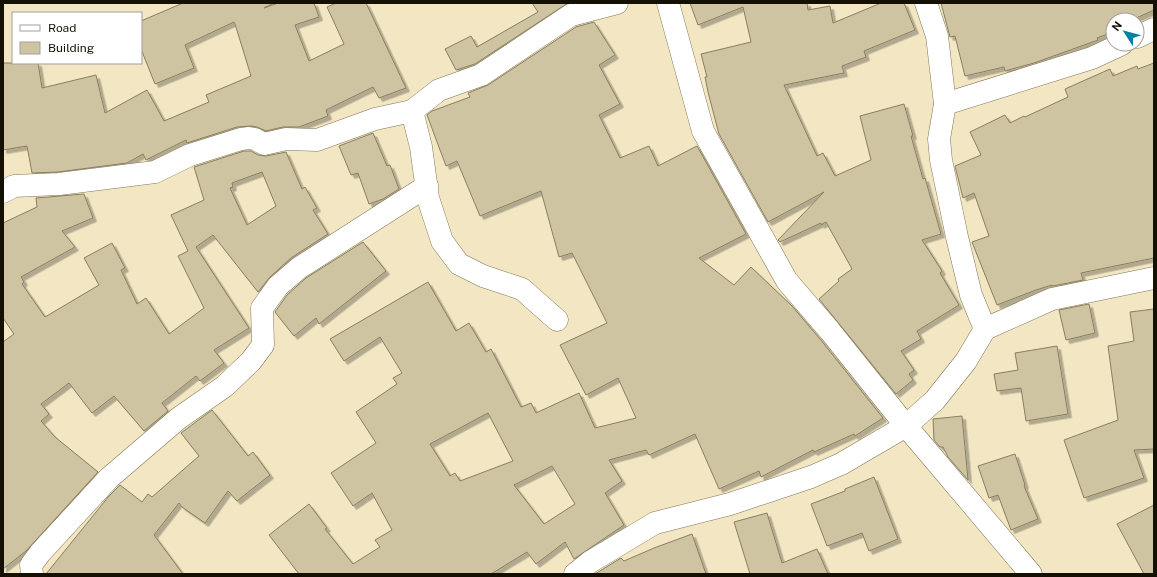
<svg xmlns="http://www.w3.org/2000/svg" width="1157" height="577" font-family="'Public Sans',sans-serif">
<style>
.building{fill:#cfc4a2;stroke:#887e5e;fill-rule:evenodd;filter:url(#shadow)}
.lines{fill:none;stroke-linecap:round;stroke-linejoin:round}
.minor-casing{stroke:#817757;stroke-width:23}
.minor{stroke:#fff;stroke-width:22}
</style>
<defs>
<filter id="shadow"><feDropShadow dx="3.5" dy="3.5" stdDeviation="0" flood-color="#0004"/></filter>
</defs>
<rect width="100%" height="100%" fill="#f2e6c3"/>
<g class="building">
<polygon points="183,3 274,3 264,8 278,3 314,3 319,17 295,25 309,61 344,44 327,7 336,3 366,3 406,88 379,98 373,87 326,110 328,116 299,127 283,127 266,131 257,127 251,126 237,127 187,143 186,140 146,160 143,154 127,163 58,172 32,173 27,146 3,150 3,63 38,63 42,88 96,75 105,113 147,90 164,121 209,102 206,95 251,76 235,24 234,22 185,45 194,68 155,84 141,49 141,21"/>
<polygon points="532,3 568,3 475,64 456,70 445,49 471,36 477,47 538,12"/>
<polygon points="690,3 807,3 808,10 830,6 833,23 881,3 904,3 915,30 864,51 866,57 842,66 844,73 784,85 817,156 823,153 835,176 871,160 860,116 904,104 913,136 911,136 923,179 925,178 941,234 922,240 942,271 940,273 959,305 917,331 921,339 901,351 914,370 909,374 913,380 896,394 819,299 839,281 838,279 852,269 826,222 821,225 821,223 780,242 778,240 824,192 768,222 719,134 708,92 705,77 707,77 701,54 751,42 743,7 698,25"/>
<polygon points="941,3 1154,3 1154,10 1132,20 1113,20 1113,32 1097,38 1098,40 1034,63 1005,71 1004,67 965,76 955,36 950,37"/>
<path d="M594,22l21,33 -16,10 21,39 -21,11 21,43 29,-12 9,20 39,-20 49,88 -47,24 35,27 17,-18 41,39 28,33 63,79 -28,18 -1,-2 -40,18 -1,-2 -52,27 -2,-6 -40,18 -24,-55 -46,21 -3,-5 -37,10 13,21 -17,12 19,32 -50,34 -9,-17 -29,22 -9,-12 -36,22h-192l-30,-39 40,-31 18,24 -2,1 28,35 27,-17 -5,-7 17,-10 -20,-37 -19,13 -22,-33 45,-30 -20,-31 41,-28 -4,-6 9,-5 -22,-36 -36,24 -14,-22 98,-57 28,49 13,-8 17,29 5,-3 30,58 10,-4 5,10 43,-20 16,35 41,-10 -18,-40 -32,17 -26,-50 47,-22 -35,-70 -13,4 -18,-66 -61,25 -23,-55 -11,5 -19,-51 5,-4 38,-14 -2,-4 20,-8 88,-58zM488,413l25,48 -53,20 -5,-8 -5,3 -20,-32zM552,466l23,38 -31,20 -30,-39z"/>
<polygon points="1154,63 1154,258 1081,273 1083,280 1053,286 1052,285 1036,290 997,305 972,242 989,236 974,193 963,198 955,166 981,155 970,132 1005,115 1010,123 1024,116 1025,117 1068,97 1065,89 1110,69 1113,76 1137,66 1138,69"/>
<polygon points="373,133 387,166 390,165 399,189 383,199 369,204 358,173 351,175 339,146"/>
<path d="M244,151h7l7,4 8,1 20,-4 16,37 3,-2 12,21 -4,2 15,24 -37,24 -21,19 -12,15 -45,-57 -17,12 53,81 -35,22 10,13 -24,18 -4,-5 -34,27 6,8 -24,20 -30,-35 -22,17 -23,-30 -28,21 8,10 -8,7 14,16 43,35 -72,79 -23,18v-227l11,-8 -11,-16v-95l34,-16 -1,-9 48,-4 9,24 -31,13 13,16 -54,30 3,5 -2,2 23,33 54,-32 -15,-27 28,-15 13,25 -4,2 16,34 9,-6 23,36 35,-26 -26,-52 10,-5 -17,-36 33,-15 -10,-33zM262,172l14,34 -29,19 -17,-37 3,-1 -1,-4z"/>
<polygon points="363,242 386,271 319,324 316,318 294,336 275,312 287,295 306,278"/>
<polygon points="1089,304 1095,333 1066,340 1059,310"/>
<polygon points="1154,309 1154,449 1134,450 1144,478 1084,498 1064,440 1118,420 1108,346 1134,341 1130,312"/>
<polygon points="1057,346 1068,414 1026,421 1021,388 997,391 994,374 1018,370 1015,353"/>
<polygon points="212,410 248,456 253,452 270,475 237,501 228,491 205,523 182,507 179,503 154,535 183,574 46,574 109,496 120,485 142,502 148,494 152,497 199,456 181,433"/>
<polygon points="962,416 968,480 948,457 943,447 940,447 934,440 933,419"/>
<polygon points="1015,454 1025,485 1024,486 1038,519 1011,530 998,495 989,498 978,466"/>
<polygon points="874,477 898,539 869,551 862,533 827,546 811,504 845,491 845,489"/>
<polygon points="1154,505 1154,574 1144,574 1117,524"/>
<polygon points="767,513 782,563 817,549 828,574 750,574 734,522"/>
<polygon points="692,534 706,574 595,574 621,558 624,561 654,548"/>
</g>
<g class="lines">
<defs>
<g id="minor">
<polyline points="668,3 703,131 787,281 830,331 906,426 1031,574"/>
<polyline points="926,3 937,36 945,104 939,139 941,160 957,237 971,295 985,329"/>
<polyline points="1137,37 1154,29"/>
<polyline points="945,104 1092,58 1122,44"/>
<polyline points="412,111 421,147 428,198 442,241 459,264 483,276 522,289 557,320"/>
<polyline points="3,192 14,186 59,184 155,172 190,155 241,139 249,138 255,139 264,144 286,139 317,140 375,119 412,111 439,90 481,75 571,15 617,3"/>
<polyline points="32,574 31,565 40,553 109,478 179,418 225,386 251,361 263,345 262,308 278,286 299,268 427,186"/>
<polyline points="575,574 590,562 655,523 730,504 811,477 841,464 906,426 935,400 966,361 985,329 1052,299 1154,278"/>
</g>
</defs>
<use href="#minor" class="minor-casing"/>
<use href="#minor" class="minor"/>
</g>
<rect width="1157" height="577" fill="none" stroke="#141004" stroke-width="8"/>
<rect x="12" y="12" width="130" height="52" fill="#ffffff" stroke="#a19f9b"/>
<rect x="20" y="25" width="20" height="6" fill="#ffffff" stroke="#a19f9b"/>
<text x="48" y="32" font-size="12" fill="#141004">Road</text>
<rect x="20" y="42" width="20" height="12" fill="#cfc4a2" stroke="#a19f9b"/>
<text x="48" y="52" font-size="12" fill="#141004">Building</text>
<g transform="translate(1125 32) rotate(306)"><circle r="19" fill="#ffffff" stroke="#a19f9b"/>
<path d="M0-3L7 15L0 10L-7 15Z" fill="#0080a5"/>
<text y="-6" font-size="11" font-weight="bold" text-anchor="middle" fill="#141004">N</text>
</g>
</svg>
